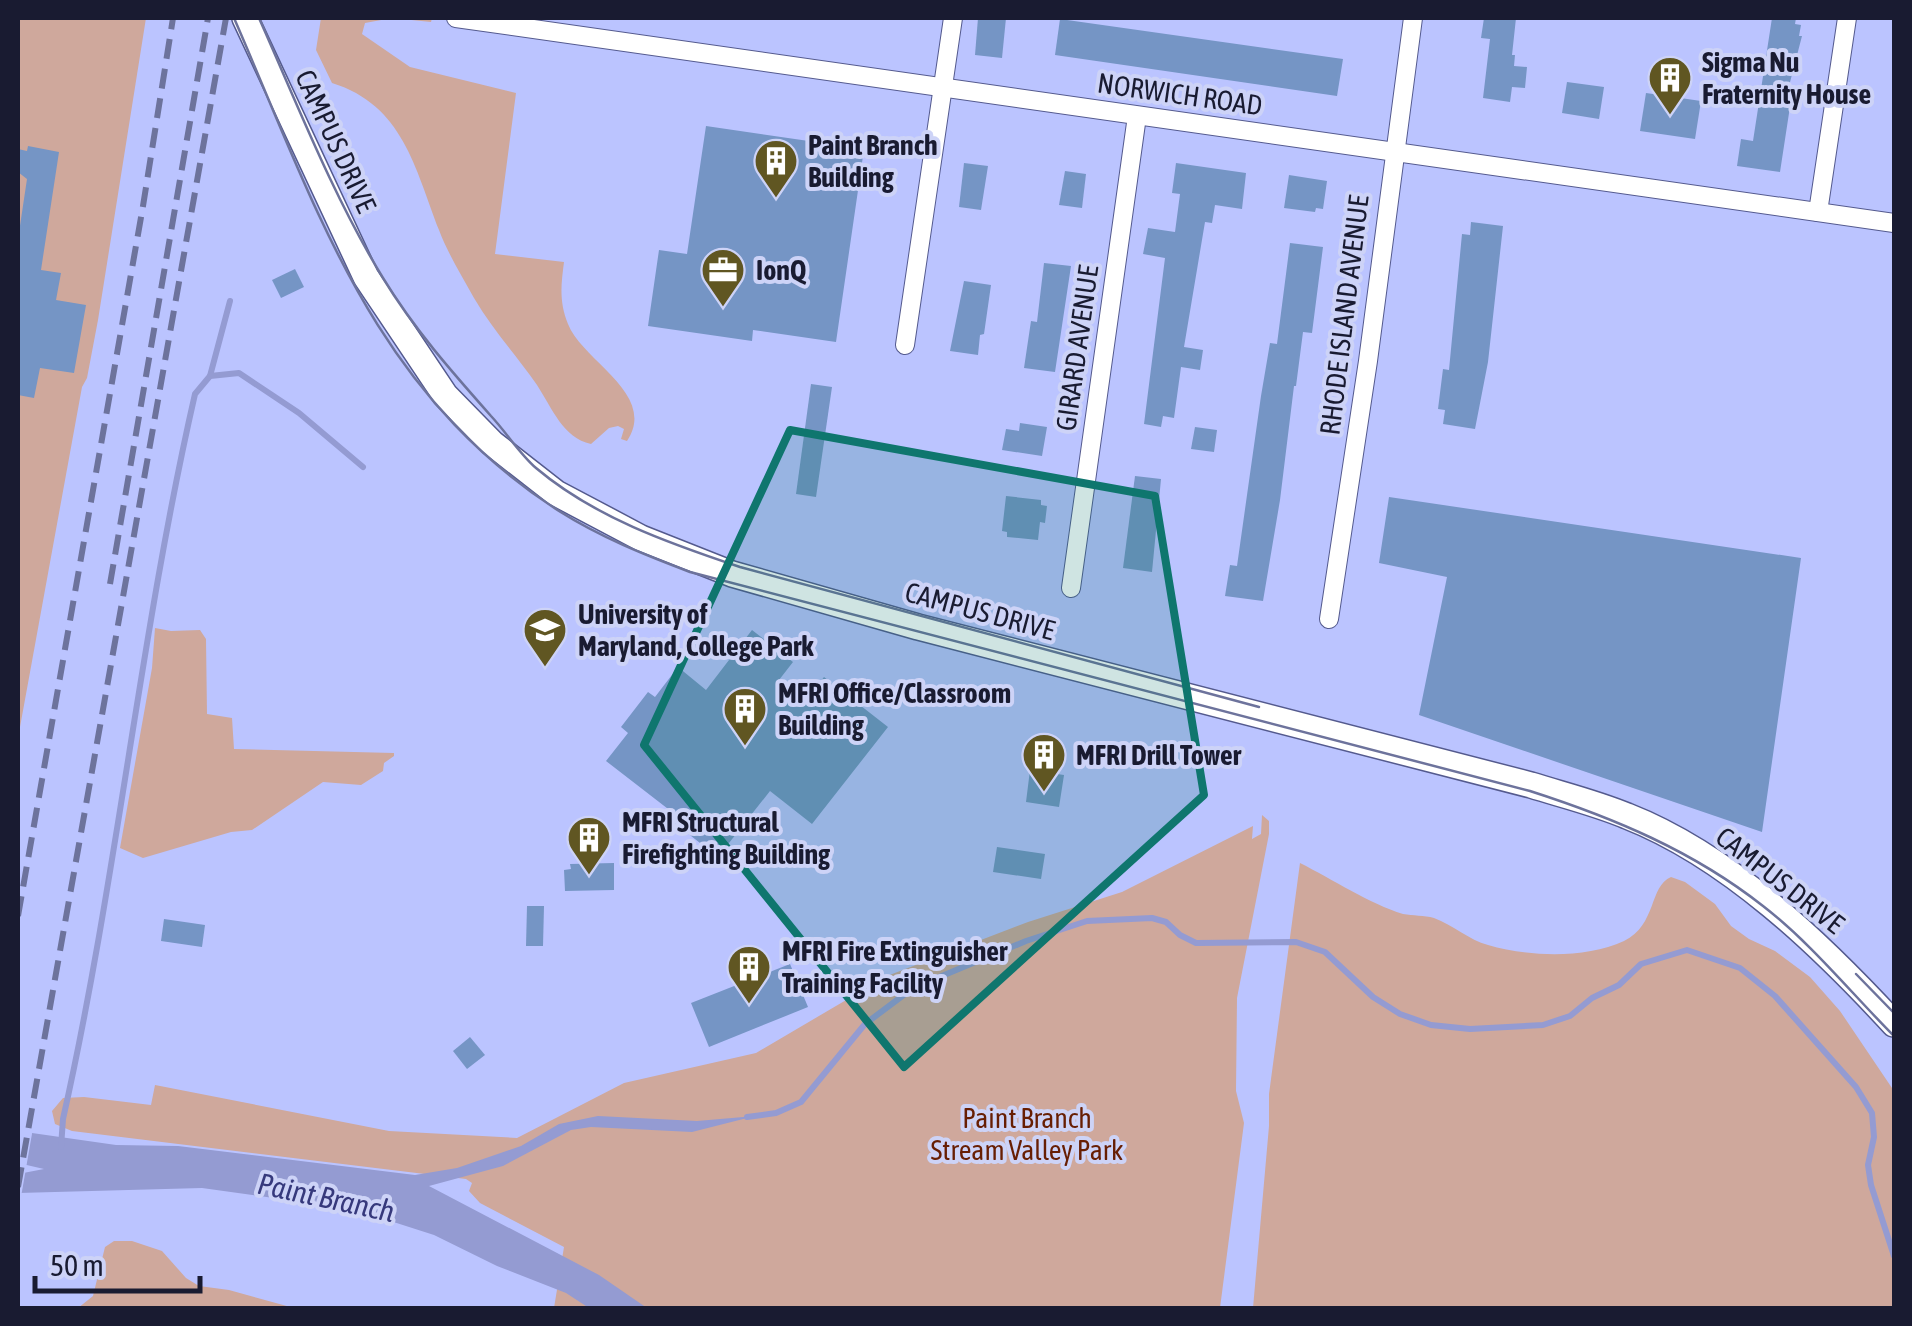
<svg xmlns="http://www.w3.org/2000/svg" width="1912" height="1326" font-family="'Asap Condensed',sans-serif">
<style>
.green{fill:#cfa89c}
.water{fill:#949bd2}
.pier{fill:#bbc4ff}
.lines{fill:none;stroke-linecap:round;stroke-linejoin:round}
.stream{stroke:#949bd2;stroke-width:6}
.building{fill:#7595c5}
.minor-casing{stroke:#545a8e;stroke-width:20}
.secondary-casing{stroke:#545a8e;stroke-width:28}
.minor{stroke:#fff;stroke-width:18}
.secondary{stroke:#fff;stroke-width:25}
.tram{stroke:#6d739c;stroke-width:2.5}
.rail{stroke:#6d739c;stroke-width:6;stroke-dasharray:20 10;stroke-linecap:butt}
.marked{fill:#0f766e;fill-opacity:0.2;stroke:#0f766e;stroke-width:8;stroke-linejoin:round}
.labels{text-anchor:middle;stroke-width:8;stroke-linejoin:round;paint-order:stroke}
.poi-label{font-size:28px;font-weight:bold;fill:#191b31;stroke:#cdd3f7;text-anchor:start}
.street-label{font-size:28px;fill:#191b31;stroke:#cdd3f7}
.park-label{font-size:28px;fill:#671e03;stroke:#cdd3f7}
.water-label{font-size:30px;font-style:italic;fill:#36397c;stroke:#cdd3f7}
</style>
<rect width="100%" height="100%" fill="#bbc4ff"/>
<g class="green">
<polygon points="18,18 146,18 98,320 87,378 82,387 18,738"/>
<path d="M321,18h111l-1,4 -39,-4 -27,5 -3,11 48,33 106,26 -21,161 69,8c-3,23 -5,40 4,62 15,38 90,70 59,117l-6,-2 3,-10 -6,-3 -9,2 -18,16c-28,-6 -39,-36 -54,-59 -20,-29 -45,-56 -63,-87 -12,-22 -26,-44 -35,-68 -24,-62 -36,-125 -107,-147l-16,-33z"/>
<polygon points="155,628 171,631 200,630 206,639 207,714 232,718 234,749 394,753 394,756 384,763 383,771 361,785 323,782 252,830 231,832 143,858 120,848 152,668"/>
<polygon points="1262,815 1269,821 1269,834 1237,998 1236,1091 1244,1123 1220,1308 554,1308 564,1247 480,1203 469,1191 472,1183 466,1179 72,1131 55,1124 52,1111 63,1098 84,1097 151,1105 155,1085 389,1131 517,1138 624,1083 756,1053 887,976 1028,922 1122,892 1253,826 1252,839 1261,834"/>
<path d="M1300,863c32,16 70,41 103,51 10,2 21,1 31,4 19,7 35,22 54,27 41,12 97,14 136,-4 33,-16 25,-55 47,-64l14,5 30,22 16,22 18,13 26,12 35,26 30,34 54,80v217h-641l16,-182v-32z"/>
<polygon points="114,1241 132,1241 162,1251 186,1278 199,1286 229,1290 294,1308 78,1308 93,1296 105,1247"/>
</g>
<polygon class="water" points="598,1116 697,1121 755,1116 692,1132 591,1127 571,1130 503,1166 429,1186 599,1275 647,1308 589,1308 566,1293 497,1266 434,1235 353,1209 202,1188 18,1193 18,1174 44,1169 18,1163 18,1131 116,1145 178,1146 415,1175 457,1168 521,1146 559,1124"/>
<polygon class="pier" points="18,1126 33,1128 21,1197 18,1198"/>
<g class="lines">
<g class="stream">
<polyline points="210,376 230,301"/>
<polyline points="747,1117 776,1113 801,1102 865,1024 913,988 1026,941 1087,921 1152,918 1166,922 1180,935 1196,943 1296,942 1325,952 1373,997 1400,1014 1431,1025 1470,1029 1543,1025 1570,1016 1592,998 1619,985 1641,964 1687,950 1740,968 1775,996 1856,1087 1872,1113 1874,1137 1868,1165 1871,1185 1894,1256"/>
<path d="M61,1147l2,-28c54,-240 77,-485 132,-725l15,-18 29,-3 60,40 64,54"/>
</g>
</g>
<g class="building">
<polygon points="978,18 1006,18 1002,58 975,55"/>
<polygon points="1484,18 1516,18 1512,55 1515,55 1514,66 1527,67 1525,88 1512,87 1510,102 1483,98 1490,39 1481,38"/>
<polygon points="1772,18 1796,18 1795,24 1801,25 1799,36 1802,36 1789,86 1793,87 1780,172 1737,166 1741,139 1753,141"/>
<polygon points="1060,19 1343,59 1337,96 1055,55"/>
<polygon points="1567,82 1604,87 1599,119 1562,113"/>
<polygon points="1646,93 1701,101 1695,139 1640,131"/>
<polygon points="706,126 864,149 836,342 753,330 752,341 648,326 659,250 687,254"/>
<polygon points="28,146 59,152 41,270 61,273 56,300 86,305 74,373 40,368 34,398 18,395 18,239 27,179 18,172 18,149 27,151"/>
<polygon points="964,163 988,166 981,210 959,207"/>
<polygon points="1176,163 1246,173 1242,209 1215,205 1212,223 1205,222 1184,347 1203,350 1200,370 1181,367 1174,418 1163,416 1161,427 1144,424 1165,258 1143,254 1148,228 1175,232 1180,194 1172,193"/>
<polygon points="1065,171 1086,174 1082,208 1059,205"/>
<polygon points="1289,175 1327,181 1323,209 1316,208 1315,212 1284,208"/>
<polygon points="1471,222 1503,226 1488,362 1475,429 1443,424 1445,410 1438,409 1443,369 1449,370 1462,234 1470,235"/>
<polygon points="1290,243 1323,247 1312,333 1303,332 1296,386 1294,386 1280,500 1263,601 1225,596 1230,565 1237,566 1261,396 1270,343 1277,344"/>
<polygon points="1044,263 1071,266 1055,372 1024,368 1031,321 1037,322"/>
<polygon points="295,269 304,287 281,298 272,280"/>
<polygon points="964,281 991,285 984,334 980,335 978,355 950,351"/>
<polygon points="811,384 832,387 816,497 796,494"/>
<polygon points="1020,423 1047,427 1042,456 1002,450 1006,429 1019,431"/>
<polygon points="1195,427 1217,430 1214,452 1191,449"/>
<polygon points="1135,476 1161,479 1152,572 1123,568"/>
<polygon points="1006,496 1041,500 1041,505 1047,506 1045,523 1040,522 1038,540 1007,537 1007,532 1002,531"/>
<polygon points="1389,497 1801,558 1762,832 1419,715 1447,577 1379,563"/>
<polygon points="752,630 793,662 779,680 805,701 824,677 888,727 812,824 770,791 718,857 668,818 672,812 606,761 628,733 621,727 648,692 655,697 678,667 706,690"/>
<polygon points="1030,770 1064,775 1059,807 1026,802"/>
<polygon points="997,847 1045,854 1041,879 993,872"/>
<polygon points="614,863 614,890 565,891 564,870 571,869 570,864"/>
<polygon points="527,906 544,906 543,946 526,946"/>
<polygon points="164,919 205,925 202,947 161,941"/>
<polygon points="790,964 808,1007 709,1047 691,1003"/>
<polygon points="470,1037 485,1055 467,1069 453,1051"/>
</g>
<g class="lines">
<defs>
<g id="minor">
<polyline points="456,18 1894,223"/>
<polyline points="1818,212 1847,18"/>
<polyline points="905,345 953,18"/>
<polyline points="1071,588 1137,116"/>
<polyline points="1329,619 1368,361 1413,18"/>
</g>
<path id="secondary" d="M245,18l121,259 79,118 47,48 64,50 85,45 91,36 186,53 613,158c32,10 65,18 96,31 102,40 194,129 267,208"/>
</defs>
<use href="#minor" class="minor-casing"/>
<use href="#secondary" class="secondary-casing"/>
<use href="#minor" class="minor"/>
<use href="#secondary" class="secondary"/>
<g class="tram">
<path d="M234,18c84,193 138,372 325,493 41,26 86,44 131,61l840,219c84,27 163,60 233,115 49,38 88,87 131,130"/>
<path d="M259,18c39,88 74,178 124,260 31,51 69,94 108,138 15,16 28,37 45,52 58,49 132,75 204,99l519,140"/>
<polyline points="1856,974 1894,1013"/>
</g>
<g class="rail">
<polyline points="110,584 208,18"/>
<polyline points="18,916 143,206 173,18"/>
<polyline points="18,1187 226,18"/>
</g>
</g>
<path class="marked" d="M790,430l365,66 49,299 -300,272 -260,-322z"/>
<defs>
<symbol id="building-pin" viewBox="-11 -11 22 30"><path d="M0 17L-7.5 6A9.5 9.5 0 1 1 7.5 6Z" fill="#605622" stroke="#cdd3f7"/><path d="M-4-6H4V6H1V3H-1V6H-4ZM-2.5-4.3h1.7v1.8h-1.7ZM.8-4.3h1.7v1.8H.8ZM-2.5-1h1.7V.8h-1.7ZM.8-1h1.7V.8H.8Z" fill="#fff"/></symbol>
<symbol id="office-pin" viewBox="-11 -11 22 30"><path d="M0 17L-7.5 6A9.5 9.5 0 1 1 7.5 6Z" fill="#605622" stroke="#cdd3f7"/><path d="M-6-3h4V-5.5h4V-3h4V5H-6ZM-1-4.5V-3h2v-1.5ZM-6 0V1H6V0Z" fill="#fff"/></symbol>
<symbol id="university-pin" viewBox="-11 -11 22 30"><path d="M0 17L-7.5 6A9.5 9.5 0 1 1 7.5 6Z" fill="#605622" stroke="#cdd3f7"/><path d="M0-5L7-2L0 1L-7-2ZM-4 1L0 2.5L4 1V4Q0 6-4 4Z" fill="#fff"/></symbol>
</defs>
<g fill-rule="evenodd">
<use href="#building-pin" x="1645" y="53" width="50" height="68"/>
<use href="#building-pin" x="751" y="136" width="50" height="68"/>
<use href="#office-pin" x="698" y="245" width="50" height="68"/>
<use href="#university-pin" x="520" y="605" width="50" height="68"/>
<use href="#building-pin" x="720" y="684" width="50" height="68"/>
<use href="#building-pin" x="1019" y="730" width="50" height="68"/>
<use href="#building-pin" x="564" y="813" width="50" height="68"/>
<use href="#building-pin" x="724" y="942" width="50" height="68"/>
</g>
<g class="labels">
<g class="poi-label">
<text x="1702" y="72">Sigma Nu<tspan x="1702" dy="32">Fraternity House</tspan></text>
<text x="808" y="155">Paint Branch<tspan x="808" dy="32">Building</tspan></text>
<text x="756" y="280">IonQ</text>
<text x="578" y="624">University of<tspan x="578" dy="32">Maryland, College Park</tspan></text>
<text x="778" y="703">MFRI Office/Classroom<tspan x="778" dy="32">Building</tspan></text>
<text x="1076" y="765">MFRI Drill Tower</text>
<text x="622" y="832">MFRI Structural<tspan x="622" dy="32">Firefighting Building</tspan></text>
<text x="782" y="961">MFRI Fire Extinguisher<tspan x="782" dy="32">Training Facility</tspan></text>
</g>
<g class="street-label">
<text transform="translate(1180 94) rotate(8)" y="10">NORWICH ROAD</text>
<text transform="translate(336 141) rotate(65)" y="10">CAMPUS DRIVE</text>
<text transform="translate(1344 315) rotate(-83)" y="10">RHODE ISLAND AVENUE</text>
<text transform="translate(1077 348) rotate(-82)" y="10">GIRARD AVENUE</text>
<text transform="translate(980 611) rotate(15)" y="10">CAMPUS DRIVE</text>
<text transform="translate(1780 880) rotate(38)" y="10">CAMPUS DRIVE</text>
</g>
<g class="park-label">
<text x="1027" y="1128">Paint Branch<tspan x="1027" dy="32">Stream Valley Park</tspan></text>
</g>
<g class="water-label">
<text transform="translate(326 1198) rotate(12)" y="10">Paint Branch</text>
</g>
</g>
<rect width="1912" height="1326" fill="none" stroke="#191b31" stroke-width="40"/>
<path d="M35 1276v15h165v-15" fill="none" stroke="#191b31" stroke-width="5"/>
<text x="50" y="1276" font-size="30" fill="#191b31" stroke="#cdd3f7" stroke-width="8" paint-order="stroke">50 m</text>
</svg>
